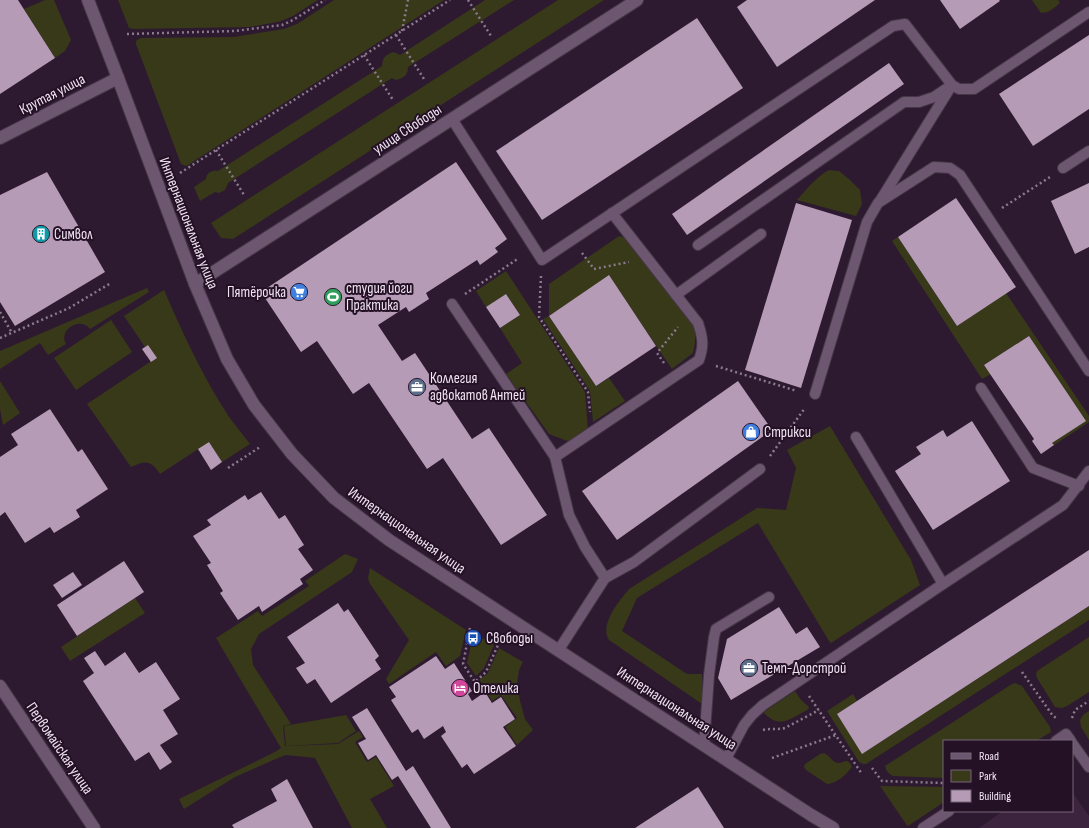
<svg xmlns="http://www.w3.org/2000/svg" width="1089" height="828" font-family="'Sofia Sans Condensed',sans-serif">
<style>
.built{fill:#3c243f}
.green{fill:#373918}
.building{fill:#b59bb6}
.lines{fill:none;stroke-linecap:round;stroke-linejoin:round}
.lane-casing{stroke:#463648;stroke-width:12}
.street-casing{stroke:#463648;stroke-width:14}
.secondary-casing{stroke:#463648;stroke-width:14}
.path{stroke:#8b7a8d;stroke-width:2.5;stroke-dasharray:2 3;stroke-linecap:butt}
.lane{stroke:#6d5770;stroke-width:10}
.street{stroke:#6d5770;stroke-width:12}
.secondary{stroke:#6d5770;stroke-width:12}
.labels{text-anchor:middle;stroke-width:4;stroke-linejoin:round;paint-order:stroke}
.street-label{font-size:15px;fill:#f1e4f3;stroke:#241126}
.poi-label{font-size:15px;fill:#f1e4f3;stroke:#241126;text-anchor:start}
</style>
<rect width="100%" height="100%" fill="#2e1a30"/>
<polygon class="built" points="1072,792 1089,816 1089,828 979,828 1003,811 1072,811"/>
<g class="green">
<polygon points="45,0 54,0 71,40 65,51 55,58 24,9"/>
<polygon points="118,0 318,0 293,16 281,21 272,23 249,27 133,29 129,28"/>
<polygon points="334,0 444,0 188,165 186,166 181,164 136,44 136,41 141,38 234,37 284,29 297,24"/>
<path d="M485,0h29l-106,67c0,8 -4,11 -12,13l-4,-2 -164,105 -3,7 -6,3 -4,-1 -15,9 -6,-14 12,-8c0,-6 7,-10 12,-8l164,-105c0,-8 4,-12 12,-14l6,3z"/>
<polygon points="558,0 604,0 233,239 221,238 211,223"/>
<path d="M1032,0h26l2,3c-6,5 -11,10 -19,10z"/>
<path d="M829,170l10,1 11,9 10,10 2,14 -6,12 -59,-16c10,-11 19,-23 32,-30z"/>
<polygon points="619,236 624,237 695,328 695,343 693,353 672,369 609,276 549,316 596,386 609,378 625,401 593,422 590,391 543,319 549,316 549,284"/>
<polygon points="898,237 957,326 1006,293 1089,416 1089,422 1054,445 1052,443 1085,421 1029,336 984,365 991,374 982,379 892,241"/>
<polygon points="506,271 585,392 588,430 570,442 549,434 506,374 522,363 500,328 520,315 506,294 486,307 476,291"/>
<path d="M147,288l2,4 -59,37c-10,-13 -32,1 -24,15l-18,11 -8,-12 -40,26v-18z"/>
<path d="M164,290c19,44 39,87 65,127 7,9 14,18 21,27l-28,18 -13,-20 -49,32c-9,-14 -15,-14 -29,-7l-44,-63 69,-46 -8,-13 -3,2 -21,-31z"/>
<polygon points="111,320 132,352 76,390 54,358"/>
<polygon points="0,381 20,413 3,425 0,409"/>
<path d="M830,426l81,134 9,25 -89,58 -2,-2 -71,-118 -121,75 -15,33 65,43h15v30l-93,-64c-10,-15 10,-39 20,-51l128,-81 29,2 10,-42 -9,-18z"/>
<polygon points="345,554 358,559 352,572 259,634 251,649 253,665 291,724 283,726 285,746 286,746 338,744 359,731 363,737 355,742 367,762 376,757 394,786 370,799 387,828 352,828 315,758 286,755 278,758 235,777 184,809 179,799 275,752 281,748 216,638 258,611 262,616 309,586 305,581"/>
<polygon points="370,568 466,630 460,656 446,666 436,652 389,684 386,679 409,640 370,584 368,578"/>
<polygon points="135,598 145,613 70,661 61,647"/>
<polygon points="1089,606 1089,620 866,764 863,764 859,762 827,711 853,694 857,701 837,714 863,753"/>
<polygon points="1089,637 1089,692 1067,706 1062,708 1055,707 1037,678 1036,674 1037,671"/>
<polygon points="483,638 494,645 484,668 476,676 467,663 472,640 479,645"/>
<polygon points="499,648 523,662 519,670 517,684 520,701 525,719 533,730 517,745 505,727 517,718 501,695 492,701 479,680 488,673"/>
<path d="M1015,683l7,3 28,41 1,5 -15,9h-92v37l-51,-2c-4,-2 -7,-5 -8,-10l127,-82z"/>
<path d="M795,691l6,9 7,6 1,2 -2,2c-16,8 -27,20 -43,3l1,-2z"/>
<polygon points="1089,711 1089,740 1081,727 1080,720 1084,714"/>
<polygon points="346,715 356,731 338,743 286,746 284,726"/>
<path d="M824,753c5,2 10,11 15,10 3,0 5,-2 8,-2l3,2 2,4c-5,7 -16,17 -25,17l-21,-14 -2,-3 1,-3 15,-10z"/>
<polygon points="880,786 944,787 944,802 908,826 906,824"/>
</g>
<g class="building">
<polygon points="0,0 18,0 55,58 0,94"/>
<polygon points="747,0 875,0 777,67 737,7"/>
<polygon points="940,0 999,0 1000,1 960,29"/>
<polygon points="697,18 743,88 542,220 496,151"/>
<polygon points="1089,35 1089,109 1033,146 999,94"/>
<polygon points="889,63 904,84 687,235 672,214"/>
<polygon points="456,162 507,239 495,248 498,252 480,265 477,260 426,293 429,299 409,312 406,307 378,325 402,361 415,353 472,439 489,428 547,515 501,545 443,458 427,469 369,383 353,394 317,341 301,352 261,292"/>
<polygon points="47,172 105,272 15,326 0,302 0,195"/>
<polygon points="1089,183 1089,247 1075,254 1051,201"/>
<polygon points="956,198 1016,287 957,326 898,237"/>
<polygon points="796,203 852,220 801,388 745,370"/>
<polygon points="609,275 656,346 596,386 549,316"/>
<polygon points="506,294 520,315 500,328 486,307"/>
<polygon points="1029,336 1086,421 1052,443 1054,445 1041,454 1032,441 1034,439 984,365"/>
<polygon points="148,345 157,358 151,362 142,349"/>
<polygon points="738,381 772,430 617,540 582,491"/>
<polygon points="50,409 78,452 82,449 108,489 76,510 80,517 54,533 50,527 25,543 5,512 0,516 0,457 18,445 11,434"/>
<polygon points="972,421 1010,481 933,530 895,471 921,454 916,447 943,430 947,437"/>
<polygon points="209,442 222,462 211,470 198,449"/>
<polygon points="261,492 279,519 285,515 304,545 298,549 313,570 300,579 303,584 262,612 259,606 238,620 220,593 223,591 207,565 211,563 193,536 211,525 207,520 245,495 248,500"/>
<polygon points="1089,550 1089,606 862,754 837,714"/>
<polygon points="124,561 144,592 77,636 57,605"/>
<polygon points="73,572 82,585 62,598 53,585"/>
<polygon points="338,603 344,612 348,609 379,656 375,660 381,669 331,703 315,679 307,684 296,668 305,663 287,637"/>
<polygon points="779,607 796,634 807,627 820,647 731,700 718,678 727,639"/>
<polygon points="95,651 105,666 125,652 139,673 156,662 180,699 163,710 178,734 160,745 172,762 160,770 149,752 135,761 83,681 94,673 84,658"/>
<polygon points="436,656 445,669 454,663 472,691 468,694 472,701 485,692 492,703 501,697 515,719 503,727 516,746 474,774 467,764 462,768 441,736 446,732 443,726 424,739 418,729 412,733 391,700 396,697 389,687"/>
<polygon points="367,708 406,771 413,766 451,828 431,828 398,776 392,780 376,755 368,760 358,743 366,739 352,717"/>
<polygon points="287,779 313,828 234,828 232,825 277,801 271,789"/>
<polygon points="698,787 724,828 635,828"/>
</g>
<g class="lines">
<defs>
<g id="lane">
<polyline points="452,119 542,260 893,26 905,24 952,85 959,89 974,89 1089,12"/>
<polyline points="1063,168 1089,151"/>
<polyline points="880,201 950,88"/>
<polyline points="698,245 904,102 919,102 934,97 952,85"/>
<polyline points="676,295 761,234"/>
<polyline points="452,304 555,457 569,515 585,547 605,578"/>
<polyline points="981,388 1033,468 1079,486"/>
<polyline points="815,394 867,222 878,203 934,167 950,168 960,175 1089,371"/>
<polyline points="856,437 943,584"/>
<path d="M555,457l144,-97c5,-14 4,-22 -1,-37l-86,-110"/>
<polyline points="558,651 605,578 634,562 760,469"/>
<polyline points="1056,741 1066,734 1071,741"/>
<polyline points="1072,743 1089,767"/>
<polyline points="704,745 709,675 714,637 716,629 769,597"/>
<polyline points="726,759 744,725 752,715 763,705 943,584 1063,505 1089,471"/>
<polyline points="923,828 949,811"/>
</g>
<g id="street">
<polyline points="0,138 118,78"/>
<polyline points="0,686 94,828"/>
</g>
<g id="secondary">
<polyline points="88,0 118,78 195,284 227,359 254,405 292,454 334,498 389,540 811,815 833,828"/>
<polyline points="195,284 637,0"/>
</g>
</defs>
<use href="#lane" class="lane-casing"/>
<use href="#street" class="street-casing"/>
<use href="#secondary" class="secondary-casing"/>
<g class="path">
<polyline points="468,0 491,36"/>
<polyline points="402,31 408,0"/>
<polyline points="127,34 235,31 282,25 293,20 325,0"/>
<polyline points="396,35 424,79"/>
<polyline points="364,55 393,100"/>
<polyline points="216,150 244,195"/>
<polyline points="180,173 450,0"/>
<polyline points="1002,208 1050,177"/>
<polyline points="582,253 594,269 629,262"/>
<polyline points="541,276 539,317 588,392 590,412"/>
<polyline points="465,294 519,258"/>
<polyline points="0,312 12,333"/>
<polyline points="0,338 69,308 111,283"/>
<polyline points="664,363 657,353 678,327"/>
<polyline points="716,366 797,391"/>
<polyline points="770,456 805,408"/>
<polyline points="228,468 260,447"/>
<polyline points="470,628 463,664 475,682 486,672 498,645"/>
<polyline points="1022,672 1053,716 1058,719"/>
<polyline points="809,696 862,774"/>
<polyline points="1072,718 1075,710 1089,701"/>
<path d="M763,730c8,-2 15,0 22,-2l34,-18"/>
<polyline points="772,758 836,735"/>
<polyline points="872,768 878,776 882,781 944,783"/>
</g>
<use href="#lane" class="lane"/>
<use href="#street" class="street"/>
<use href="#secondary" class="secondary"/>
</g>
<defs>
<symbol id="building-disc" viewBox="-11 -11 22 22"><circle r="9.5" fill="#0f9aa8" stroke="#241126"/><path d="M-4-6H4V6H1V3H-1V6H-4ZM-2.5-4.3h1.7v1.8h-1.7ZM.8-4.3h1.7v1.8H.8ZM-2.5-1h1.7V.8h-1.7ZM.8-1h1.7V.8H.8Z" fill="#fff"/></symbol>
<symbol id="supermarket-disc" viewBox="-11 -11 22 22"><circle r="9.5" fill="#3f7fe0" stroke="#241126"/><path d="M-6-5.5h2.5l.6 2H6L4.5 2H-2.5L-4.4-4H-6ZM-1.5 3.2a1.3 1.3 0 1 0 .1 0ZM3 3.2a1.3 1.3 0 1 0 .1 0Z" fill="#fff"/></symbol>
<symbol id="stadium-disc" viewBox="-11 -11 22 22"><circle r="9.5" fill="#2e9e5b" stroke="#241126"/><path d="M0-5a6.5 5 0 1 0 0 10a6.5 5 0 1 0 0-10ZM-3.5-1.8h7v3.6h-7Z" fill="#fff"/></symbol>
<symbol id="office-disc" viewBox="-11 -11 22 22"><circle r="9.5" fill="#5c6f8a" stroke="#241126"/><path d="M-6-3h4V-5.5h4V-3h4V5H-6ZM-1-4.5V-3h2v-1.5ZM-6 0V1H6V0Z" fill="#fff"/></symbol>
<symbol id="shop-disc" viewBox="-11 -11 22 22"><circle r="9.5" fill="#3f7fe0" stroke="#241126"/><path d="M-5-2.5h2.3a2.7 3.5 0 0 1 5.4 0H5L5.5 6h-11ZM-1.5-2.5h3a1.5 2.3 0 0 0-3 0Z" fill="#fff"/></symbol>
<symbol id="bus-disc" viewBox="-11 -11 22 22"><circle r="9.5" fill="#1a4fb4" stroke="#241126"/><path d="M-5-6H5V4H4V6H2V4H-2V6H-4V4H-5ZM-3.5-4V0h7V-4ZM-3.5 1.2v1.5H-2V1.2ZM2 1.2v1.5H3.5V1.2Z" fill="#fff"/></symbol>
<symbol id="hotel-disc" viewBox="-11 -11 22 22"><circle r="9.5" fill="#d1479c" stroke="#241126"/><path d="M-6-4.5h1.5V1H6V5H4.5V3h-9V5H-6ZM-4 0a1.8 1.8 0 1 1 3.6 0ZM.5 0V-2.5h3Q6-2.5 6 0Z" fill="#fff"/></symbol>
</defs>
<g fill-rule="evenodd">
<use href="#building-disc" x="31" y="224" width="20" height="20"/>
<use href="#supermarket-disc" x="289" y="282" width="20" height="20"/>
<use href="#stadium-disc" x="323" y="287" width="20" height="20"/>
<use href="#office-disc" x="407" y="377" width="20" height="20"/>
<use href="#shop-disc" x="741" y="422" width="20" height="20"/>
<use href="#bus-disc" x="463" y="628" width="20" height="20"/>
<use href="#office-disc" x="739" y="658" width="20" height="20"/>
<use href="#hotel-disc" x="450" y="678" width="20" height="20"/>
</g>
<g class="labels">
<g class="street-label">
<text transform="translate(52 94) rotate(-27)" y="5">Крутая улица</text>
<text transform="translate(407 129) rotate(-33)" y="5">улица Свободы</text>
<text transform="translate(189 223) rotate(69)" y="5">Интернациональная улица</text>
<text transform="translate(407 530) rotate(35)" y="5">Интернациональная улица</text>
<text transform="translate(677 708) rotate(33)" y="5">Интернациональная улица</text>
<text transform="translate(60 748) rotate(56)" y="5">Первомайская улица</text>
</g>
<g class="poi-label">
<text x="54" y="239">Символ</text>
<text x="346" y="293">студия йоги<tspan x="346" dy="17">Практика</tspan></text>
<text x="286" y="297" text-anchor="end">Пятёрочка</text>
<text x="430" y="383">Коллегия<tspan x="430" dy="17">адвокатов Антей</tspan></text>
<text x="764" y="437">Стрикси</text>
<text x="486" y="643">Свободы</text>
<text x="762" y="673">Темп-Дорстрой</text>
<text x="473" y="693">Отелика</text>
</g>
</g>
<rect x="943" y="740" width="130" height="72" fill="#241126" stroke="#766578"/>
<rect x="951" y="753" width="20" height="6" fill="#6d5770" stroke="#766578"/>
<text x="979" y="760" font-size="12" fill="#f1e4f3">Road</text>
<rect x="951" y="770" width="20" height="12" fill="#373918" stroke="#766578"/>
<text x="979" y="780" font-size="12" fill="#f1e4f3">Park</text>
<rect x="951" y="790" width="20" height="12" fill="#b59bb6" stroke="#766578"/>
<text x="979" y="800" font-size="12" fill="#f1e4f3">Building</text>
</svg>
